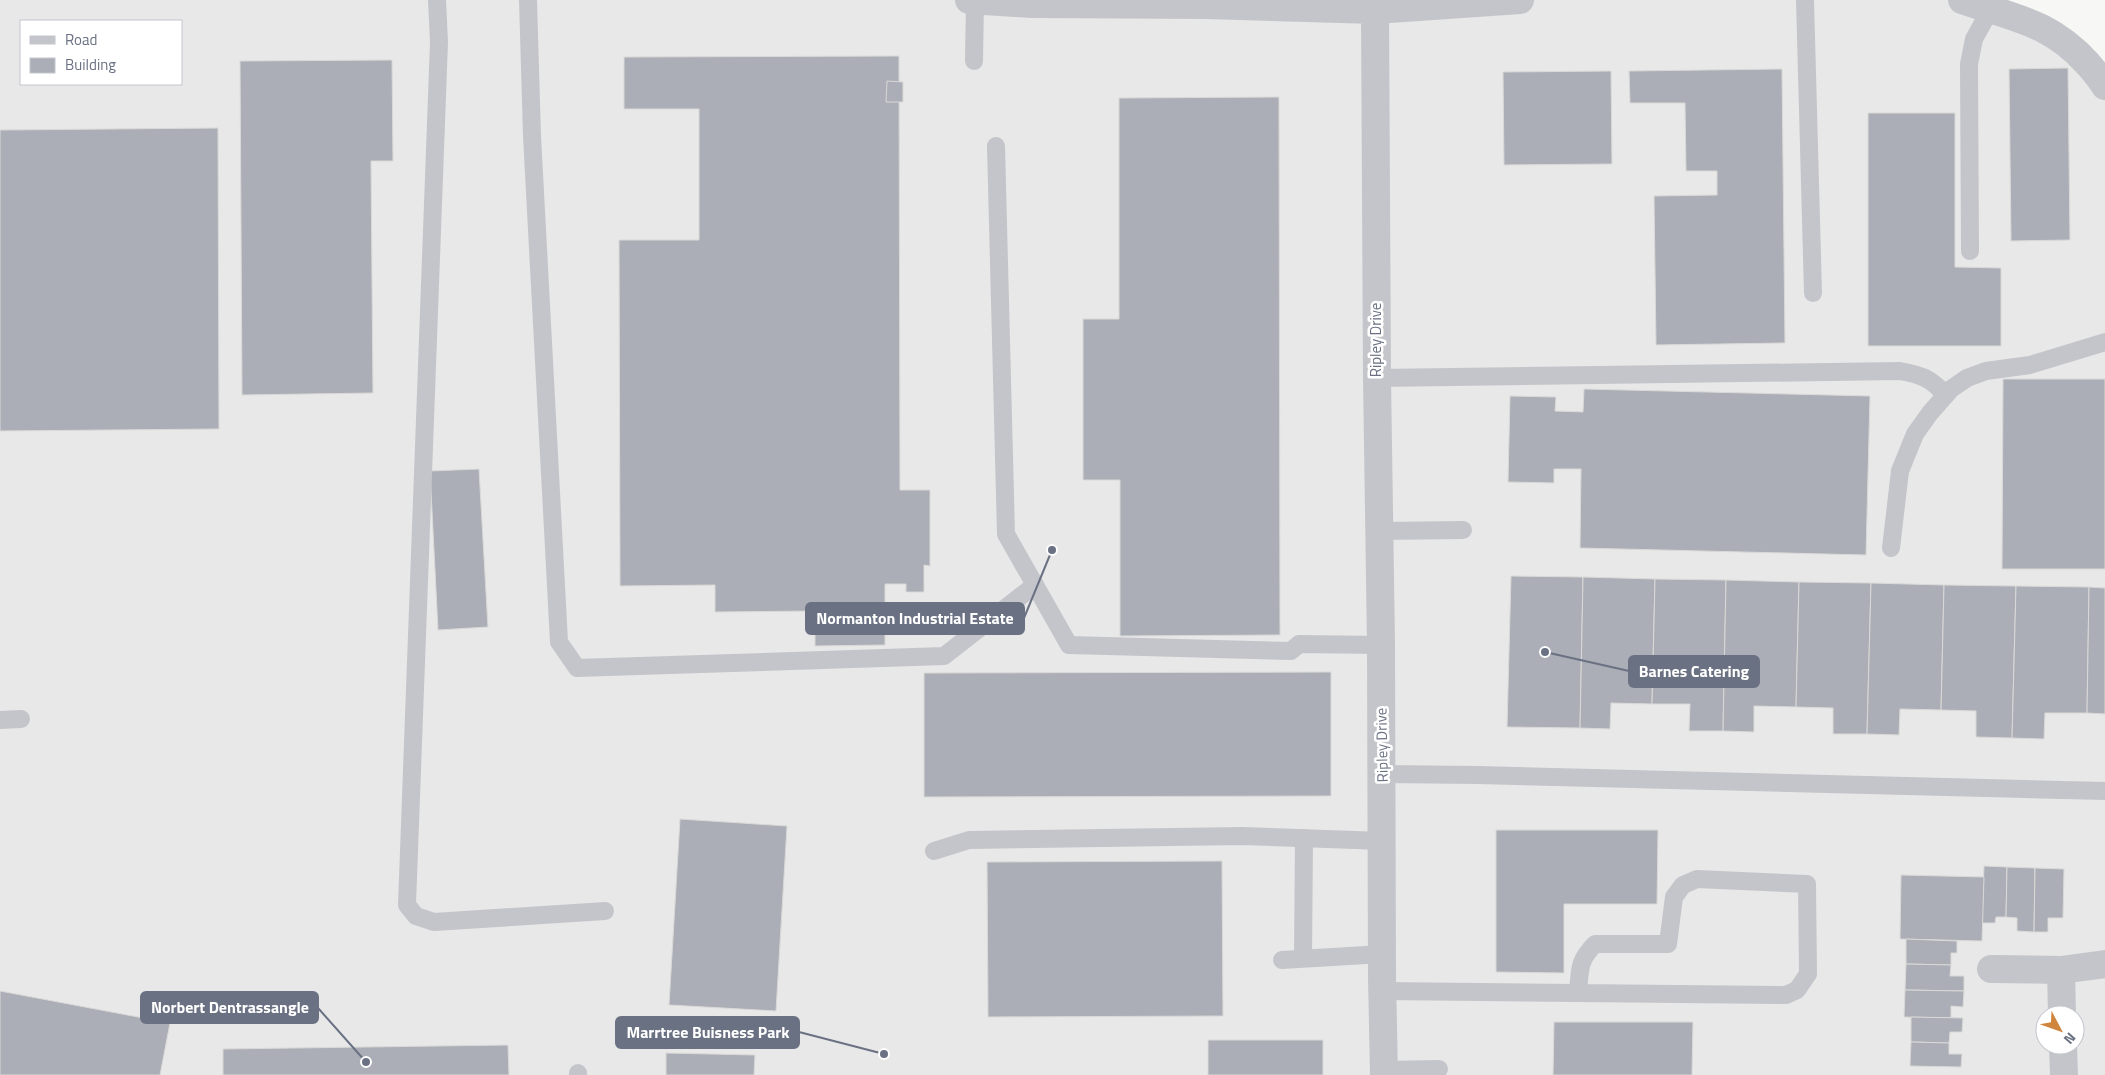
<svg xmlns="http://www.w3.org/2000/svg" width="2105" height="1075" font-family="'Titillium Web',sans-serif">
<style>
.built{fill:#e8e8e8;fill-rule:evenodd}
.building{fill:#acaeb7;stroke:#d9d9d7}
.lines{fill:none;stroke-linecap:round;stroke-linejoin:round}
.service{stroke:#c4c5ca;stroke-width:18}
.minor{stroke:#c4c5ca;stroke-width:28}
.labels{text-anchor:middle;stroke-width:5;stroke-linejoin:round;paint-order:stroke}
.street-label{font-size:15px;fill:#6a7183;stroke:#fff}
.leader{fill:none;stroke:#6a7183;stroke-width:2}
.callout-dot{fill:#6a7183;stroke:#fff;stroke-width:2}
.callout{fill:#6a7183;stroke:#6a7183;stroke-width:2}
.callout-label{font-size:16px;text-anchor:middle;font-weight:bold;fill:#fff}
</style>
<rect width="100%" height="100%" fill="#f7f7f5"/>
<path class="built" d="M0,0h1962l65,20 78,66v989h-2105zM21,21h160v63h-160zM2045,1015h30v30h-30z"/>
<g class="building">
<polygon points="899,56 900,490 930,490 930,566 924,565 924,592 906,592 906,584 885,584 885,645 815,646 815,611 715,612 715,585 620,586 619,240 699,240 699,109 624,109 624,57"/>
<polygon points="392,60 393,161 371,161 373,393 242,395 240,61"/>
<polygon points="2068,68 2070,240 2011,241 2009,69"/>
<polygon points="1782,69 1785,343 1656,345 1654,196 1717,195 1717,171 1686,171 1685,103 1630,103 1629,71"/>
<polygon points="1611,71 1612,164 1504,165 1503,72"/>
<polygon points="887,81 903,82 903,102 886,102"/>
<polygon points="1279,97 1280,635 1120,636 1120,480 1083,480 1083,319 1119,319 1119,98"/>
<polygon points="1868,113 1955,113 1955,267 2001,268 2001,346 1868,346"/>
<polygon points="218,128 219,429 0,431 0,130"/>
<polygon points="2003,379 2105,379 2105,569 2002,569"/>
<polygon points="1584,389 1870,396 1866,555 1580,548 1581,469 1554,469 1554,483 1508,482 1510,396 1556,397 1555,411 1583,412"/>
<polygon points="479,469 488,627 438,630 430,471"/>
<polygon points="1511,576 1583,577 1580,728 1507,727"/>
<polygon points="1583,577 1655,579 1652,704 1611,703 1610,729 1580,728"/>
<polygon points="1655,579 1726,580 1723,731 1689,731 1690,704 1652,704"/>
<polygon points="1726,580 1799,582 1796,707 1754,706 1754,732 1723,731"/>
<polygon points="1799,582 1871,583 1867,734 1833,734 1833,708 1796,707"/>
<polygon points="1871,583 1944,585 1941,710 1900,709 1899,735 1867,734"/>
<polygon points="1944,585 2016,586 2012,738 1976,737 1976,711 1941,710"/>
<polygon points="2016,586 2089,587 2087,713 2045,713 2044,739 2012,738"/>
<polygon points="2089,587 2105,588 2105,714 2087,713"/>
<polygon points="1331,672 1331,796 924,797 924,673"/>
<polygon points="680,819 787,826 776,1011 669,1005"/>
<polygon points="1496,830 1658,830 1657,904 1564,904 1564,973 1496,972"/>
<polygon points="1222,861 1223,1016 988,1017 987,862"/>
<polygon points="1984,866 2007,867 2006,917 1996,917 1995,923 1982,923"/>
<polygon points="2007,867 2035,868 2034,932 2017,931 2017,918 2006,917"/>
<polygon points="2035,868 2064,869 2063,918 2048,918 2048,932 2034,932"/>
<polygon points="1901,875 1984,877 1982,941 1900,939"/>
<polygon points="1906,939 1957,941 1957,953 1951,953 1951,965 1906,964"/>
<polygon points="1906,964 1951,965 1950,976 1964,976 1964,991 1905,990"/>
<polygon points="1905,990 1964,991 1963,1007 1951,1006 1951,1018 1904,1017"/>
<polygon points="0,991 170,1023 160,1075 0,1075"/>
<polygon points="1911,1017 1963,1018 1962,1032 1950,1032 1949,1043 1911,1042"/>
<polygon points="1554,1022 1693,1022 1692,1075 1553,1075"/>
<rect x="1208" y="1040" width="115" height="35"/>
<polygon points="1911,1042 1949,1043 1949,1054 1962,1054 1961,1067 1910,1066"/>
<polygon points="508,1045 509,1075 223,1075 223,1049"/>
<polygon points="666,1053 755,1055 754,1075 666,1075"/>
</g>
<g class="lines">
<g class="service">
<polyline points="437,0 439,42 407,905 416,916 434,922 605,911"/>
<polyline points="528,0 532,136 559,642 577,668 944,656 1035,585"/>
<polyline points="1805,0 1813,293"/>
<polyline points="974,61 975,1"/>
<polyline points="996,146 1006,534 1069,645 1291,651 1299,644 1381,645"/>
<polyline points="1970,251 1969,64 1974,39 1990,10"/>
<path d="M1377,378l523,-7c22,4 30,7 46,24"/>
<polyline points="1380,531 1463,530"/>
<polyline points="1891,548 1900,471 1915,434 1930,413 1951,389 1967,378 1986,371 2030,365 2105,342"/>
<polyline points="0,720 21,719"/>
<polyline points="1383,774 1478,775 2105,791"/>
<polyline points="934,851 969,840 1242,836 1383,841"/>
<polyline points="1303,958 1304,838"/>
<polyline points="1282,960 1383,954"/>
<path d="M1382,991l404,4 11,-5 11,-16 -1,-90 -110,-5 -14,6 -9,12 -6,47h-73c-17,17 -15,26 -17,49"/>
<polyline points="1384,1070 1439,1069"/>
<polyline points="578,1073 578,1075"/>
</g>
<g class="minor">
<polyline points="969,0 1032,4 1206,5 1375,10 1377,378 1381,645 1382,977 1384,1075"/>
<path d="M1962,0c51,18 87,21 126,64 6,7 12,14 17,22"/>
<polyline points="1375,10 1520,0"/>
<polyline points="1991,969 2061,970 2105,964"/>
<polyline points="2061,970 2062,1015"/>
<polyline points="2063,1045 2064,1075"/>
</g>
</g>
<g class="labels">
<g class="street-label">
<text transform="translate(1376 340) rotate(-90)" y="5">Ripley Drive</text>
<text transform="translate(1382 745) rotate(-91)" y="5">Ripley Drive</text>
</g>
</g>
<path class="leader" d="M1052 550L1024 618M1545 652L1629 671M366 1062L318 1008M884 1054L799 1032"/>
<g class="callout-dot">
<circle cx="1052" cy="550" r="5"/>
<circle cx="1545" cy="652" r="5"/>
<circle cx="366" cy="1062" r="5"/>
<circle cx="884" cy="1054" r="5"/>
</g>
<g class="callout">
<rect x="806" y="603" width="218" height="31" rx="5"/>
<rect x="1629" y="656" width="130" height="31" rx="5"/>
<rect x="141" y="992" width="177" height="31" rx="5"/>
<rect x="616" y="1017" width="183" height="31" rx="5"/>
</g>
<g class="callout-label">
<text x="915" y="624">Normanton Industrial Estate</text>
<text x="1694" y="677">Barnes Catering</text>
<text x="230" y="1013">Norbert Dentrassangle</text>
<text x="708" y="1038">Marrtree Buisness Park</text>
</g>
<rect x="20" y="20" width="162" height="65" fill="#ffffff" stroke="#c3c6cd"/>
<rect x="30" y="36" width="25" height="8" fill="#c4c5ca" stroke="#c3c6cd"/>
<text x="65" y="45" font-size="15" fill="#6a7183">Road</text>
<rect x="30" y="58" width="25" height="15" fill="#acaeb7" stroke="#c3c6cd"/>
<text x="65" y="70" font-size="15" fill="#6a7183">Building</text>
<g transform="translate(2060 1030) rotate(131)"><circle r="24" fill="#ffffff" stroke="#c3c6cd"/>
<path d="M0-4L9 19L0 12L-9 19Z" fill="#d0853d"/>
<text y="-8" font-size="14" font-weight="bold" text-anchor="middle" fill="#6a7183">N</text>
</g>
</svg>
